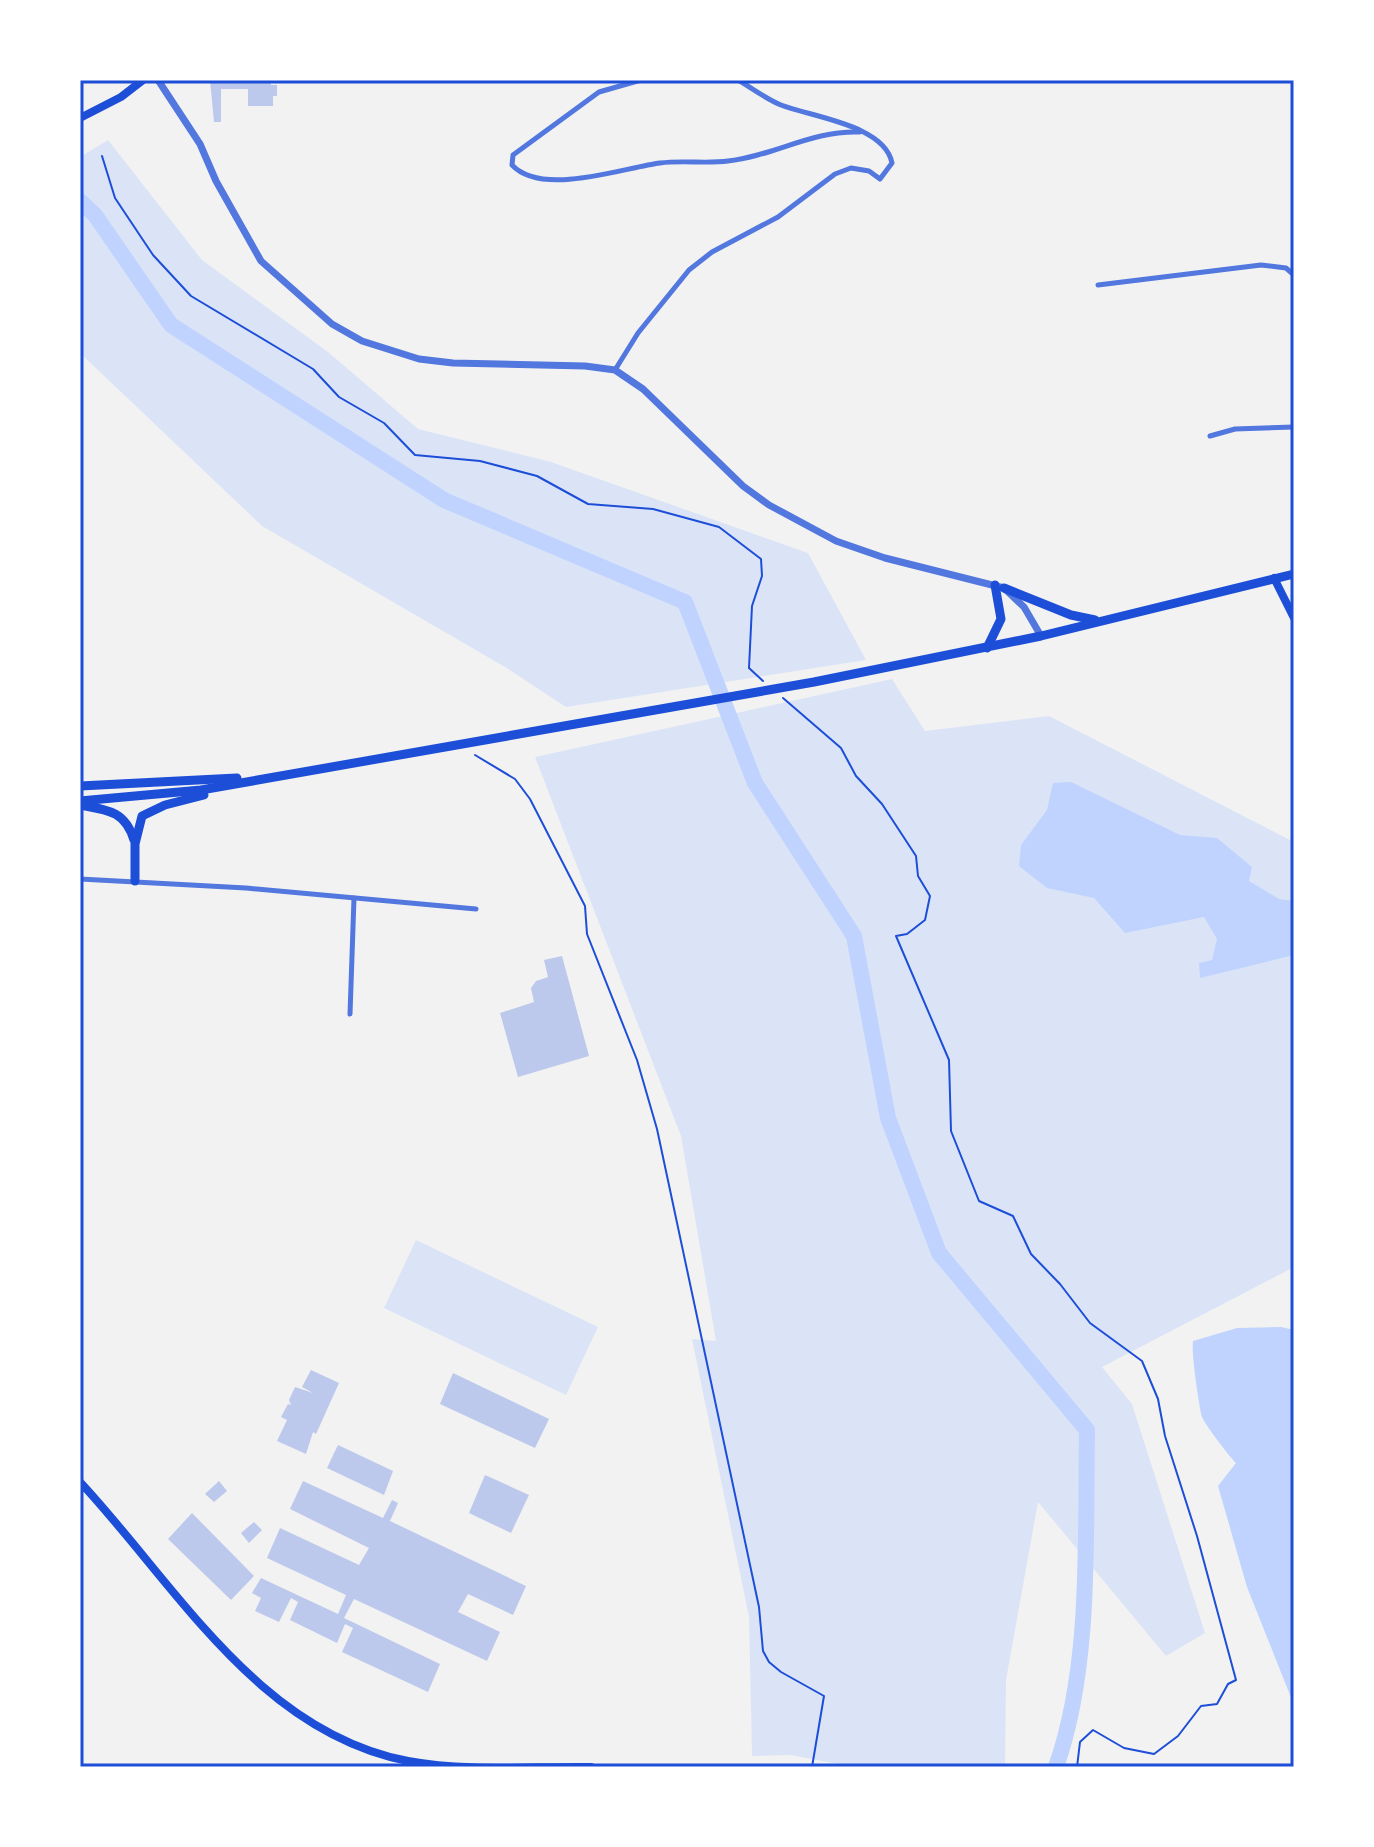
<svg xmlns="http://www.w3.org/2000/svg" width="1374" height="1847" font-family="'Space Grotesk',sans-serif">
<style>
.green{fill:#dbe4f7}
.water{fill:#bfd3fe}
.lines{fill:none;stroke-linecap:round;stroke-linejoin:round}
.river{stroke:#bfd3fe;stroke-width:16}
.building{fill:#bdc9ec}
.path{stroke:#1d4ed8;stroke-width:2}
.minor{stroke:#5277de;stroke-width:5}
.tertiary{stroke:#5277de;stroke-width:7}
.secondary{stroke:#1d4ed8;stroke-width:8}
.primary{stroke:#1d4ed8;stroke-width:9}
.neatline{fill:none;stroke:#1d4ed8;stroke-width:3}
</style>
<rect width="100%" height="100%" fill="#f2f2f2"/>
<g class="green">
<polygon points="108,140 202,260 328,352 418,429 551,462 808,553 866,660 566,707 505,667 262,526 80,353 80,157"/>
<polygon points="892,679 925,731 1049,716 1294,842 1294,1267 1102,1367 1132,1404 1205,1633 1166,1656 1038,1502 1006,1680 1005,1767 855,1767 790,1755 752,1756 749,1617 692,1339 716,1341 681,1136 535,757"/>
<polygon points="416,1240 598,1327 566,1395 384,1308"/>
</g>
<g class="water">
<polygon points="1071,782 1180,835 1217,838 1252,867 1249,881 1279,899 1294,901 1294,955 1200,978 1199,963 1212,960 1217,939 1204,917 1125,933 1094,898 1047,888 1019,866 1021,845 1047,810 1053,783"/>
<path d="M1281,1327l13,3v375l-47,-118 -29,-101 18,-23c-5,-4 -32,-40 -34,-46 -3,-12 -11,-65 -9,-76l44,-13z"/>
</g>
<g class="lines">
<path class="river" d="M80,201l15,14 76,110 273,175 241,102 70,181 99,153 34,182 51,135 148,177c-2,107 5,235 -31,337"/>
</g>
<g class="building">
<polygon points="210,80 271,80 271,85 277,85 277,96 273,96 273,106 248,106 248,89 221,89 221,122 214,122"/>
<polygon points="562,956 589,1056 518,1077 500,1013 534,1002 531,988 536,981 548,977 544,960"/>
<polygon points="311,1370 339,1383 316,1434 313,1432 306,1454 277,1441 287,1420 281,1417 288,1404 291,1405 289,1400 295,1387 313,1393 302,1387"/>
<polygon points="453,1373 549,1419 535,1448 440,1404"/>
<polygon points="338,1445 393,1471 384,1495 327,1468"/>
<polygon points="485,1475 529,1495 511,1533 469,1513"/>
<polygon points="219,1481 227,1491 214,1502 205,1494"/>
<polygon points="303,1481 383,1518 392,1500 398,1503 390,1521 526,1586 513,1615 468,1594 458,1612 500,1632 487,1661 354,1599 344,1618 440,1664 428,1692 342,1652 353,1628 345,1624 337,1643 290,1620 298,1602 291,1598 279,1622 255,1611 261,1598 252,1593 261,1578 338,1614 346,1595 267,1558 280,1528 359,1565 369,1548 290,1509"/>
<polygon points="192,1513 254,1576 231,1600 168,1539"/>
<polygon points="254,1522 262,1530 249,1543 241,1533"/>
</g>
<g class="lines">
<g class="path">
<polyline points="102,156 115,198 153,255 191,296 313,369 339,397 384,423 415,455 480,461 537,476 588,504 653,509 719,527 761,559 762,576 752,606 749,668 763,681"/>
<polyline points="783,698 841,748 856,776 882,804 916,856 918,876 930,896 925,920 907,934 896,936 949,1060 951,1131 979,1201 1013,1216 1031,1254 1060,1284 1090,1323 1142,1361 1158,1399 1165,1436 1197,1536 1236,1680 1228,1684 1217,1704 1201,1706 1178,1736 1154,1754 1124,1748 1093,1730 1080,1742 1077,1767"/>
<polyline points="475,755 515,779 530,799 585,906 587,934 637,1060 657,1129 759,1607 763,1651 769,1662 781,1672 824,1696 812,1767"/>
</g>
<g class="minor">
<path d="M641,80l-42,12 -86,63 -1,10c30,32 110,3 148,-2 23,-3 46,1 68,-2 46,-5 84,-31 132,-29"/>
<polyline points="678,80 683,80"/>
<polyline points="1098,285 1261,265 1286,268 1294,275"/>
<path d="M615,370l23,-37 51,-63 23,-18 66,-35 57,-43 16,-6 18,3 11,8 12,-16c-7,-38 -80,-46 -111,-58 -15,-6 -29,-17 -43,-25"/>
<polyline points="1210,436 1235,429 1294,427"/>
<polyline points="80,879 246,888 476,909"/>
<polyline points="350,1014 354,898"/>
</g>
<polyline class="tertiary" points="158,80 200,144 216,181 261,261 332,324 362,341 419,359 453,363 585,366 615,370 643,389 743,486 769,505 836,541 885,558 1004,588 1024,607 1041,636"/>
<g class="secondary">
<polyline points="80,118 121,97 143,80"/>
<polyline points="1274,578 1294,618"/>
<path d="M80,1482c97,104 178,250 328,279 59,11 124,5 183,6"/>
</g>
<g class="primary">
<polyline points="1004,588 1071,615 1095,620"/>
<polyline points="987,648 1001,619 995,585"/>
<polyline points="80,786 237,778"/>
<polyline points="80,801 201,790 814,682 1041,636 1294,574"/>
<path d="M80,805c28,5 45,6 54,35"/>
<polyline points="135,881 135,844 142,816 165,805 204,795"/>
</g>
</g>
<rect width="1374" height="1847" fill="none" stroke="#ffffff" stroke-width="164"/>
<rect x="82" y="82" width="1210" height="1683" class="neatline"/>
</svg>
